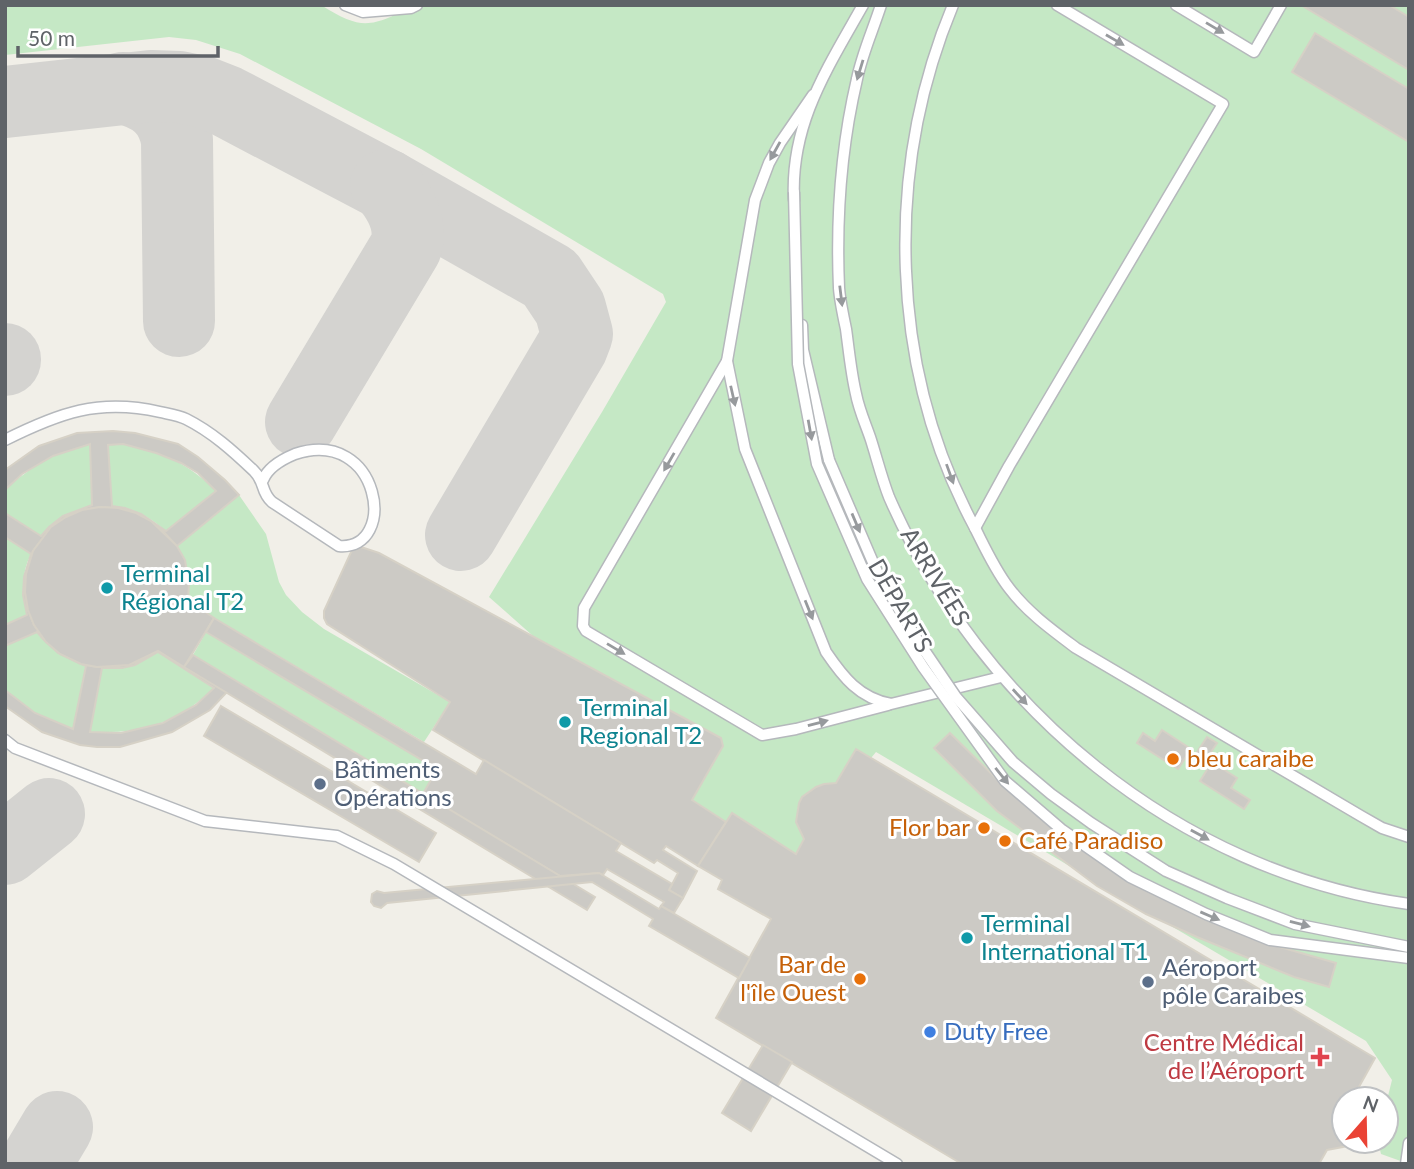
<svg xmlns="http://www.w3.org/2000/svg" width="1414" height="1169" font-family="Lato,sans-serif">
<style>
.green{fill:#c5e8c5}
.lines{fill:none;stroke-linecap:round;stroke-linejoin:round}
.taxiway{stroke:#d4d3d0;stroke-width:72}
.building{fill:#cccac5;stroke:#d6d1c6;stroke-width:2;fill-rule:evenodd}
.service-casing{stroke:#b5b8bc;stroke-width:13}
.service{stroke:#fff;stroke-width:10}
.service-bridge-casing{stroke:#b5b8bc;stroke-width:13;stroke-linecap:butt}
.service-bridge{stroke:#fff;stroke-width:10}
.oneway{fill:#979a9d}
.culture-dot{fill:#0f9aa8;stroke:#fff;stroke-width:2.5}
.food-dot{fill:#e8710a;stroke:#fff;stroke-width:2.5}
.service-dot{fill:#5c6f8a;stroke:#fff;stroke-width:2.5}
.shop-dot{fill:#3f7fe0;stroke:#fff;stroke-width:2.5}
.health-dot{fill:#e0444e;stroke:#fff;stroke-width:2.5}
.labels{text-anchor:middle;stroke-width:6;stroke-linejoin:round;paint-order:stroke}
.culture-label{font-size:24px;fill:#0d838f;stroke:#fff;text-anchor:start}
.street-label{font-size:24px;fill:#5f6368;stroke:#fff}
.food-label{font-size:24px;fill:#c56008;stroke:#fff;text-anchor:start}
.service-label{font-size:24px;fill:#4e5e75;stroke:#fff;text-anchor:start}
.shop-label{font-size:24px;fill:#366cbe;stroke:#fff;text-anchor:start}
.health-label{font-size:24px;fill:#be3a42;stroke:#fff;text-anchor:end}
</style>
<rect width="100%" height="100%" fill="#f1efe8"/>
<g class="green">
<path d="M5,5h316c45,29 52,19 97,0h991v1159l-28,-10 -3,-13h8v-37l6,-24 -26,-39 -490,-289 -5,6 -15,-9 -20,34c-34,1 -49,26 -32,56l-8,15 -64,-40 -6,8 -34,-22 31,-54 -2,-8 -188,-102 -44,-39 113,-185 64,-110 -3,-8 -242,-145 -181,-95 -44,-14 -27,-3 -164,18z"/>
<path d="M90,444l2,61c-20,7 -37,15 -51,31l-36,-23v-23c24,-22 52,-40 85,-46z"/>
<path d="M123,444c39,8 65,19 93,47l-50,40c-16,-14 -33,-23 -54,-25l-4,-61z"/>
<path d="M239,495l27,39 13,48 7,13 16,17 22,17 126,73 -26,40 -210,-124 -26,-18c1,-20 -1,-37 -11,-54z"/>
<path d="M5,537l26,17c-10,19 -9,40 -4,61l-22,10z"/>
<polygon points="37,632 58,653 86,666 73,729 35,713 5,690 5,646"/>
<polygon points="206,632 437,769 423,794 193,655"/>
<path d="M158,652l56,36c-38,36 -72,46 -124,44l12,-64c22,0 37,-4 56,-16z"/>
</g>
<g class="lines">
<g class="taxiway">
<path d="M123,88c30,8 48,21 54,52l2,181"/>
<polyline points="5,102 151,86 179,87 203,92 226,101 386,185 550,278 570,308 577,334 572,347 461,535"/>
<polyline points="5,359 5,360"/>
<path d="M301,422l105,-175c6,-23 -5,-44 -20,-62"/>
<polyline points="5,849 49,814"/>
<polyline points="35,1164 57,1127"/>
</g>
</g>
<g class="building">
<polygon points="1301,5 1389,5 1409,17 1409,70"/>
<polygon points="1315,33 1409,89 1409,142 1292,72"/>
<path d="M113,431l22,2 43,11 20,13 27,23 14,15 -62,51 -18,-19 -23,-14 -18,-5 -18,-1 -18,3 -16,7 -15,10 -18,24 -7,23 -1,18 3,18 6,15 12,17 14,12 21,10 16,3h17l24,-5 20,-11 69,41 -17,18 -38,22 -52,15h-23l-17,-2 -38,-13 -37,-26v-16l30,23 38,16 13,-63 -28,-13 -15,-14 -6,-7 -32,14v-21l22,-10 -4,-20 1,-18 7,-23 -26,-17v-24l36,23 8,-9 14,-11 29,-11 -2,-61 -37,12 -31,18 -17,16v-20l34,-24 38,-13zM123,444l33,9 25,10 17,10 18,18 -50,40 -25,-17 -16,-6 -13,-2 -4,-61zM158,652l56,36 -18,17 -33,18 -42,10 -31,-1 12,-64h20l13,-3z"/>
<polygon points="100,507 118,508 136,513 151,521 177,546 185,560 189,584 188,600 214,618 184,667 158,651 129,665 97,667 81,664 60,654 46,642 34,625 28,610 25,592 26,574 33,551 51,527 66,517 82,510"/>
<polygon points="358,546 379,553 721,738 723,746 692,800 726,822 698,866 666,846 663,850 697,871 683,898 669,890 678,873 657,860 654,863 433,730 450,702 327,624 324,618 324,611 351,552"/>
<polygon points="214,618 476,774 484,760 621,843 616,851 672,884 669,890 683,898 674,913 661,906 664,902 607,869 603,875 599,873 560,876 423,794 437,769 206,632"/>
<polygon points="193,655 595,897 587,910 184,667"/>
<polygon points="221,706 436,833 419,862 204,736"/>
<polygon points="1162,730 1191,749 1178,769 1137,743 1143,733 1155,741"/>
<polygon points="950,733 1009,791 1166,900 1273,945 1336,963 1329,987 1294,977 1197,937 1146,914 1097,886 997,811 934,748"/>
<polygon points="1207,737 1217,743 1205,761 1195,755"/>
<polygon points="856,749 1375,1058 1355,1094 1360,1099 1344,1099 1344,1141 1354,1141 1348,1146 1327,1150 1319,1164 962,1164 716,1018 771,919 718,889 722,880 698,866 732,813 796,854 804,839 796,822 799,803 802,797 816,787 824,784 836,783"/>
<polygon points="1212,762 1237,778 1231,788 1250,800 1244,809 1200,781"/>
<polygon points="599,873 659,909 661,906 750,958 739,978 649,926 653,919 592,882 387,903 381,908 374,906 371,902 372,894 377,891 384,893"/>
<polygon points="763,1045 792,1062 751,1131 722,1113"/>
</g>
<g class="lines">
<defs>
<g id="service">
<polyline points="345,5 363,12 411,8 417,5"/>
<path d="M881,5c-8,25 -19,49 -24,74 -16,68 -21,139 -18,209 1,13 4,27 7,41 3,22 5,44 10,65 3,16 10,31 15,46 6,19 11,39 18,57 92,210 289,375 520,407"/>
<path d="M953,5c-69,166 -64,364 22,523 10,20 20,42 34,60 18,24 43,42 67,60l285,168 21,12 27,9"/>
<polyline points="1176,5 1254,52 1281,5"/>
<path d="M813,95l-33,48 -11,20 -14,37 -28,161 18,88 81,203c17,25 33,46 65,52l110,-27"/>
<path d="M794,200c-4,-76 33,-131 69,-195"/>
<polyline points="802,325 803,350 829,460"/>
<polyline points="727,361 584,608 583,626 586,631 762,735 796,729 888,705"/>
<path d="M5,440c54,-27 94,-42 155,-28 9,2 18,3 26,7 26,13 47,32 68,52 12,12 6,20 18,31l67,44c60,5 42,-120 -44,-92 -12,5 -27,13 -32,26"/>
<polyline points="975,528 1009,466 1223,104 1057,5"/>
<polyline points="5,740 15,748 205,821 337,836 394,864 897,1164"/>
<polyline points="1406,1164 1409,1143"/>
</g>
</defs>
<use href="#service" class="service-casing"/>
<use href="#service" class="service"/>
<defs>
<g id="service-bridge">
<polyline points="794,192 798,364 817,464 867,579 923,667 1005,781 1061,829 1130,877 1206,914 1270,940 1409,958"/>
<polyline points="829,460 878,574 918,641 956,697 1013,762 1051,794 1091,823 1166,871 1227,898 1295,924 1409,947"/>
</g>
</defs>
<use href="#service-bridge" class="service-bridge-casing"/>
<use href="#service-bridge" class="service-bridge"/>
</g>
<defs><path id="oneway-solid" d="M-6-.8H1V-3.2L6.5 0L1 3.2V.8H-6Z" transform="scale(1.75)"/></defs>
<g class="oneway">
<use href="#oneway-solid" transform="translate(1215 28) rotate(31)"/>
<use href="#oneway-solid" transform="translate(1115 40) rotate(30)"/>
<use href="#oneway-solid" transform="translate(860 70) rotate(107)"/>
<use href="#oneway-solid" transform="translate(775 151) rotate(119)"/>
<use href="#oneway-solid" transform="translate(841 296) rotate(83)"/>
<use href="#oneway-solid" transform="translate(733 396) rotate(77)"/>
<use href="#oneway-solid" transform="translate(810 430) rotate(80)"/>
<use href="#oneway-solid" transform="translate(669 462) rotate(120)"/>
<use href="#oneway-solid" transform="translate(950 474) rotate(70)"/>
<use href="#oneway-solid" transform="translate(856 523) rotate(67)"/>
<use href="#oneway-solid" transform="translate(809 610) rotate(68)"/>
<use href="#oneway-solid" transform="translate(616 649) rotate(31)"/>
<use href="#oneway-solid" transform="translate(1020 697) rotate(47)"/>
<use href="#oneway-solid" transform="translate(818 723) rotate(-15)"/>
<use href="#oneway-solid" transform="translate(1002 776) rotate(51)"/>
<use href="#oneway-solid" transform="translate(1200 835) rotate(29)"/>
<use href="#oneway-solid" transform="translate(1210 916) rotate(23)"/>
<use href="#oneway-solid" transform="translate(1300 924) rotate(15)"/>
</g>
<g class="culture-dot">
<circle cx="107" cy="588" r="7"/>
<circle cx="565" cy="722" r="7"/>
<circle cx="967" cy="938" r="7"/>
</g>
<g class="food-dot">
<circle cx="1173" cy="759" r="7"/>
<circle cx="984" cy="828" r="7"/>
<circle cx="1005" cy="841" r="7"/>
<circle cx="860" cy="979" r="7"/>
</g>
<g class="service-dot">
<circle cx="320" cy="784" r="7"/>
<circle cx="1148" cy="982" r="7"/>
</g>
<circle class="shop-dot" cx="930" cy="1032" r="7"/>
<path class="health-dot" d="M1316.5 1046.5h7v7h7v7h-7v7h-7v-7h-7v-7h7z"/>
<g class="labels">
<g class="culture-label">
<text x="121" y="582">Terminal<tspan x="121" dy="28">Régional T2</tspan></text>
<text x="579" y="716">Terminal<tspan x="579" dy="28">Regional T2</tspan></text>
<text x="981" y="932">Terminal<tspan x="981" dy="28">International T1</tspan></text>
</g>
<g class="street-label">
<text transform="translate(935 577) rotate(59)" y="8">ARRIVÉES</text>
<text transform="translate(900 606) rotate(60)" y="8">DÉPARTS</text>
</g>
<g class="food-label">
<text x="1187" y="767">bleu caraibe</text>
<text x="970" y="836" text-anchor="end">Flor bar</text>
<text x="1019" y="849">Café Paradiso</text>
<text x="846" y="973" text-anchor="end">Bar de<tspan x="846" dy="28">l'île Ouest</tspan></text>
</g>
<g class="service-label">
<text x="334" y="778">Bâtiments<tspan x="334" dy="28">Opérations</tspan></text>
<text x="1162" y="976">Aéroport<tspan x="1162" dy="28">pôle Caraibes</tspan></text>
</g>
<g class="shop-label">
<text x="944" y="1040">Duty Free</text>
</g>
<g class="health-label">
<text x="1304" y="1051">Centre Médical<tspan x="1304" dy="28">de l’Aéroport</tspan></text>
</g>
</g>
<rect width="1414" height="1169" fill="none" stroke="#5f6368" stroke-width="14"/>
<g transform="translate(1365 1120) rotate(20)"><circle r="33" fill="#ffffff" stroke="#bfc1c3" stroke-width="2"/>
<path d="M0-5L12 26L0 18L-12 26Z" fill="#ea4335"/>
<text y="-10" font-size="19" font-weight="bold" text-anchor="middle" fill="#5f6368">N</text>
</g>
<path d="M18 46v10h200v-10" fill="none" stroke="#5f6368" stroke-width="3.5"/>
<text x="28" y="46" font-size="21" fill="#5f6368" stroke="#ffffff" stroke-width="5" paint-order="stroke">50 m</text>
</svg>
